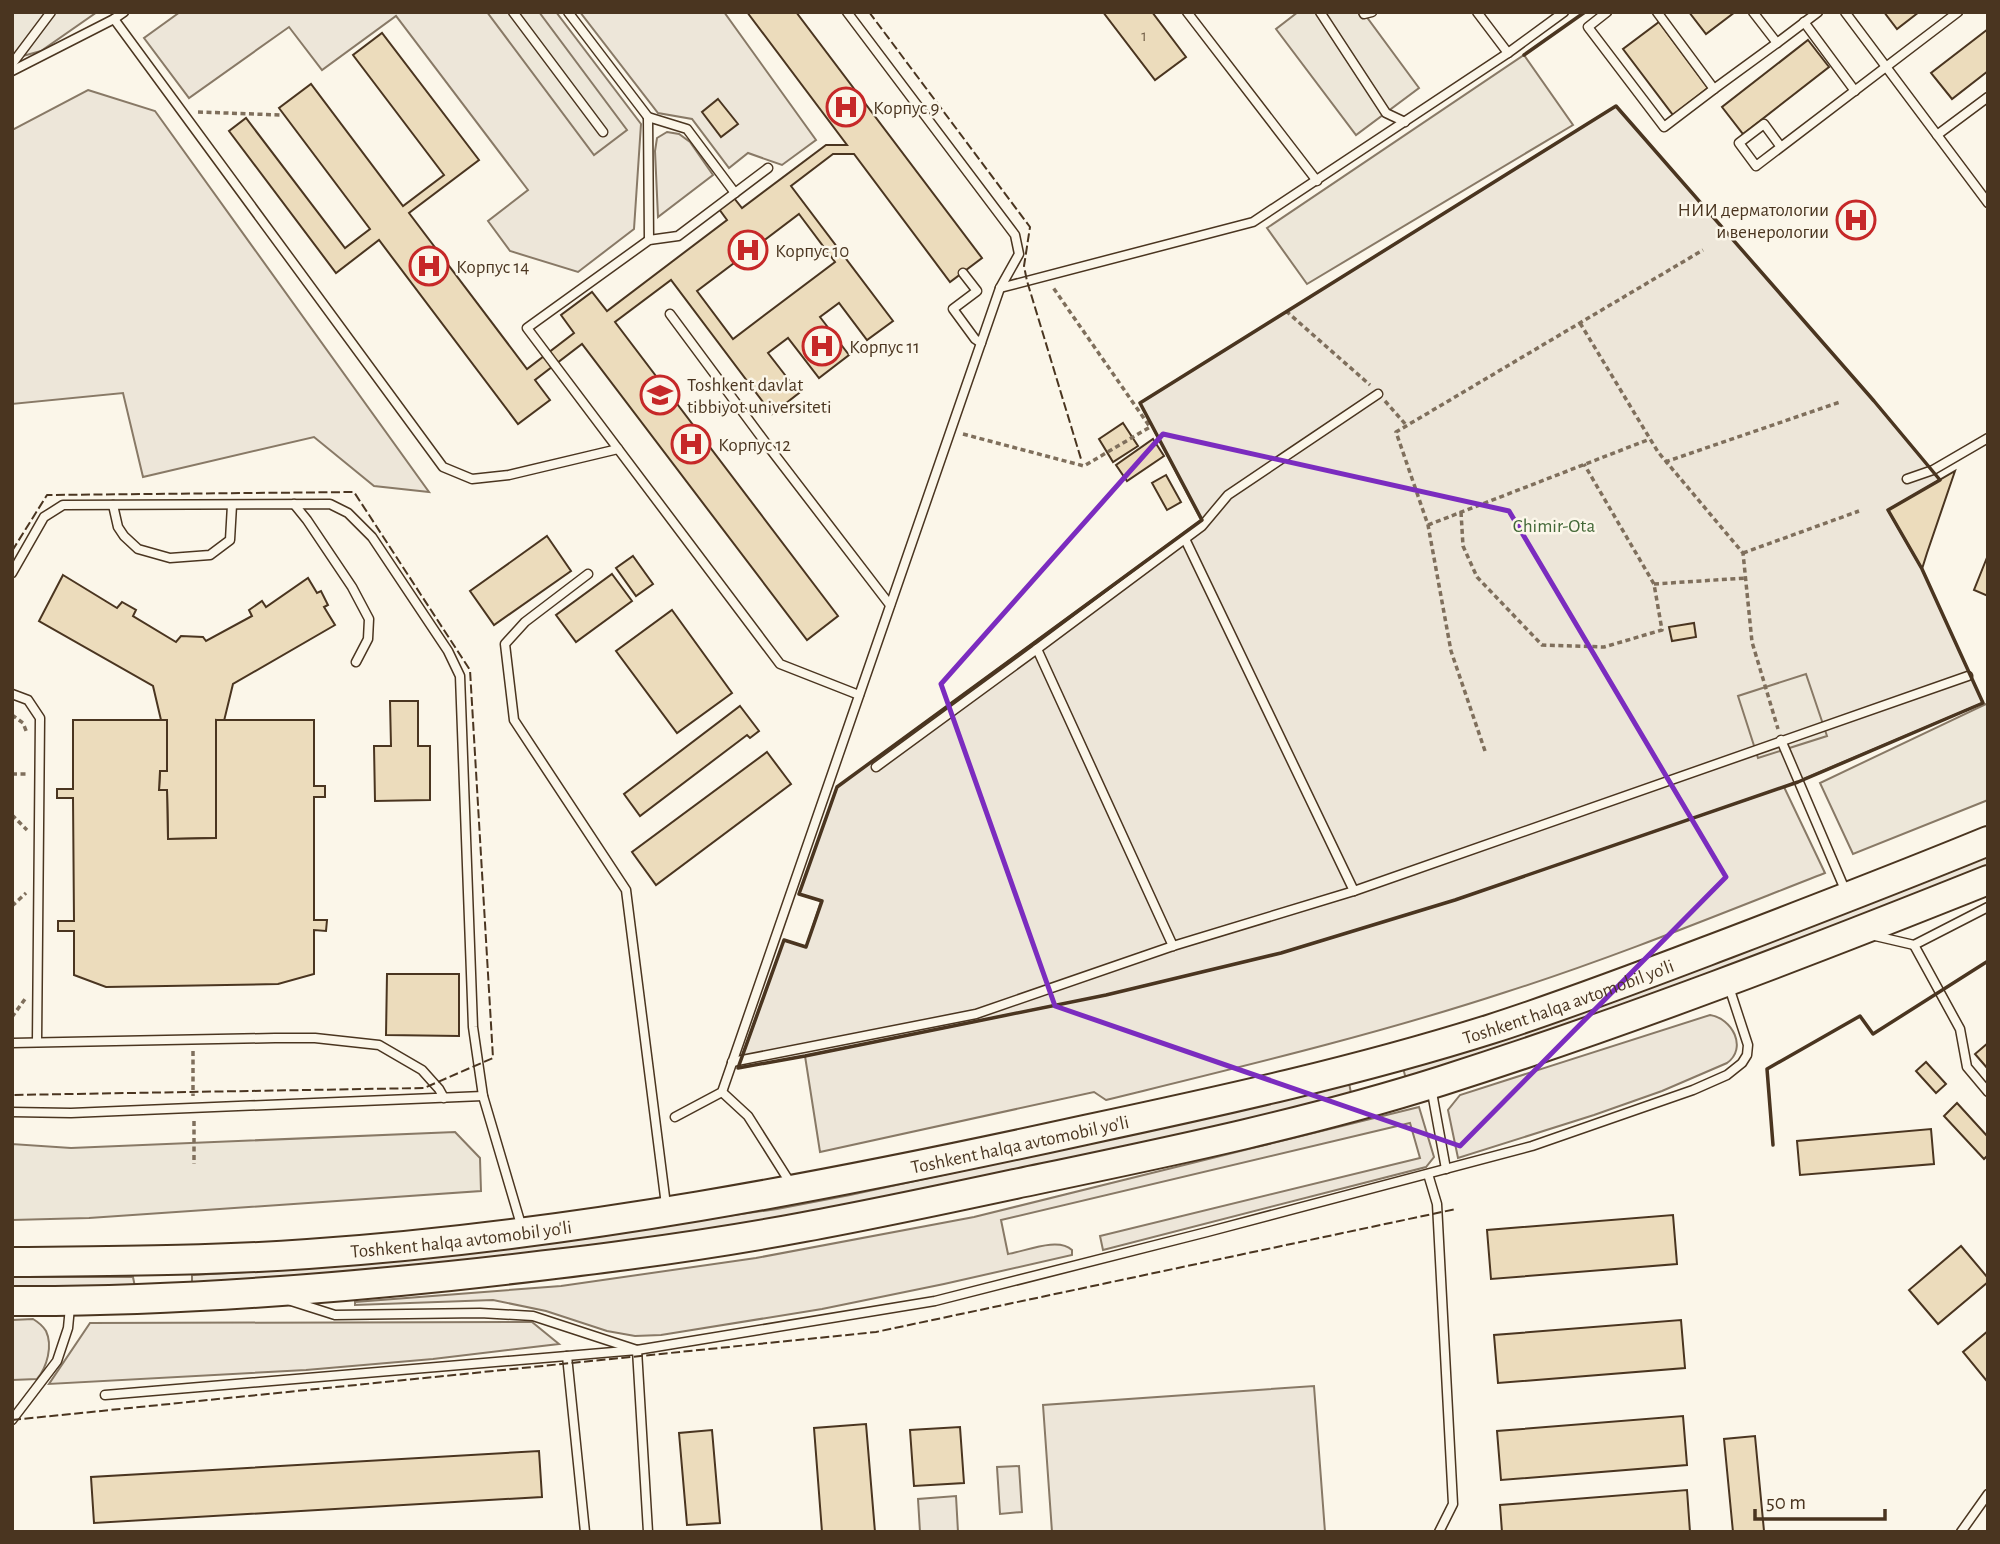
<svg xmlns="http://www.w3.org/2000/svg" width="2000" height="1544" font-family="'Alegreya Sans',sans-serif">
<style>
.green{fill:#ede6d9;stroke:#887966;stroke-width:2}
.parking{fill:#ede7d9;stroke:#887966;stroke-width:2}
.building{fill:#ecdcbc;stroke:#4a3520;stroke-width:2;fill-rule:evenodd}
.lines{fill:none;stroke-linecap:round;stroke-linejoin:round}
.lane-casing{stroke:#4a3520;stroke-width:11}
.highway-casing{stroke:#4a3520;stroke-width:32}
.path{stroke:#7f6f5c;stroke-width:3.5;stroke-dasharray:5 3.5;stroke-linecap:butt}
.lane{stroke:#fbf6e9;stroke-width:8}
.highway{stroke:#fbf6e9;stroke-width:28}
.fence{stroke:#4a3520;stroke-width:2;stroke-dasharray:9 3.5;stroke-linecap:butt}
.wall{stroke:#4a3520;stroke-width:3.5}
.marked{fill:none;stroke:#7b2cbf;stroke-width:5;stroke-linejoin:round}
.labels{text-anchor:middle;stroke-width:5;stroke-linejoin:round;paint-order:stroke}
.number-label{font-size:16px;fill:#725f47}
.poi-label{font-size:19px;fill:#4a3520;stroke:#fbf6e9;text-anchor:start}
.park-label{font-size:19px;fill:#436837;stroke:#fbf6e9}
.street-label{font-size:19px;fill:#4a3520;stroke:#fbf6e9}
</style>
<rect width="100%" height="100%" fill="#fbf6e9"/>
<g class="green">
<polygon points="180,12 556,12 641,124 634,229 578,272 510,251 488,221 528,190 396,16 322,70 289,27 189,98 144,38"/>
<polygon points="580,12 724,12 816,140 782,165 748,153 729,168 692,119 658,113"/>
<polygon points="88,90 155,111 429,492 374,486 314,437 143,477 123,393 12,404 12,130"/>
<path d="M1616,106l258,295 66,79 -52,30 34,59 61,134 -199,84 41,86c-105,41 -212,85 -319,119 -131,43 -266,75 -400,108l-12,-8 -274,60 -15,-96 -67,12 46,-128 22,7 15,-46 -22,-7 38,-107 364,-267 -61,-117z"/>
<polygon points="667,132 679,134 690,142 713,175 658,217 655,151 657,138"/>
<polygon points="1988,855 1988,868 1662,995 1406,1079 1403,1068 1595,1006 1784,937"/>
<path d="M1710,1015c22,3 38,33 17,48l-65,28 -68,24 -136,43 -10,-48 12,-15z"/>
<polygon points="1349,1083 1351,1093 1210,1129 780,1220 487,1260 192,1285 192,1275 265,1271 558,1240 777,1209 850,1195 1207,1118"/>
<path d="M1419,1107l15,50 -8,10 -323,83 -3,-14 320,-78 -10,-35 -409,97 7,34c18,-3 50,-17 64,-4v5l-128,29 -122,25 -161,26 -26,1 -28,-5 -61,-20 -53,-11 -138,5v-3l206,-16 195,-28 218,-41z"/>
<polygon points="12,1277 133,1277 135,1287 12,1287"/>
<path d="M33,1319c5,3 10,7 13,12 7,15 1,36 -9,48l-25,1v-60z"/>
<polygon points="532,1322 559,1344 433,1359 306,1370 49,1384 90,1323"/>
<polygon points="1314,1386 1325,1532 1052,1532 1043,1405"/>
<polygon points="1019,1466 1022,1512 1000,1514 997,1467"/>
<polygon points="956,1496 958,1532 920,1532 918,1499"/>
</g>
<g class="parking">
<polygon points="13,12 97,12 41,51 12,59"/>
<polygon points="487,12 539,12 627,130 594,155"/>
<polygon points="1298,12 1363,12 1419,88 1356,135 1276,29"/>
<polygon points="1524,55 1573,125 1307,284 1267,228"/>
<polygon points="1806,674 1827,736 1758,758 1738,696"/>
<polygon points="1988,703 1988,800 1853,854 1820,783"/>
<polygon points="455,1132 480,1158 481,1191 89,1218 12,1220 12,1144 71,1148"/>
</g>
<g class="building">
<path d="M747,12h49l186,246 -32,24 -96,-128h-21l-42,32 102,135 -26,19 -28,-37 -19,14 29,38 -30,23 -31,-40 -20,15 31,40 -27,21 -101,-134 -56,42 223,294 -31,24 -225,-296 -47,36 15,20 -32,24 -139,-184 -43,33 -107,-142 17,-13 99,130 25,-19 -91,-121 32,-24 92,122 41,-31 -91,-120 29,-22 97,127 -70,53 118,156 47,-36 -13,-18 31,-23 15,19 120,-91 -8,-11 15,-11 8,10 84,-63h21zM799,214l36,48 -102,77 -36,-48z"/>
<polygon points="1103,12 1152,12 1186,57 1155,80"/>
<polygon points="1689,12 1735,12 1706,34"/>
<polygon points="1884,12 1919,12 1897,29"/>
<polygon points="1659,22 1708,88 1673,115 1623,49"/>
<polygon points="1988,29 1988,71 1952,99 1931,73"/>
<polygon points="1808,40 1829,67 1743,134 1722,107"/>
<polygon points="718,99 738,124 721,137 702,112"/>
<polygon points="1123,423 1138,446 1113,462 1099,439"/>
<polygon points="1153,439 1164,456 1127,481 1116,465"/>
<polygon points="1955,471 1927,553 1922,569 1888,510"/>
<polygon points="1166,475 1181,502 1167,510 1152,483"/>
<polygon points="547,536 571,571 494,625 470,591"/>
<polygon points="1988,555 1988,596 1974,590"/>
<polygon points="633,556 653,584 636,596 616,568"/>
<polygon points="612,574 632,601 576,642 556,615"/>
<polygon points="63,575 117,608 122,602 136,610 133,616 176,642 181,636 203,637 206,641 252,616 249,610 262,601 266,607 308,578 317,593 321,591 328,605 324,607 335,625 233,684 224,721 216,720 216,838 168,839 167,790 159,790 160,771 167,771 167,720 161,720 153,686 39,621"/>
<polygon points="672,610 732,693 677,733 616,651"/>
<polygon points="1694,623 1696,637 1672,641 1669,627"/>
<polygon points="390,701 418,701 418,746 430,746 430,800 375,801 374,746 391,746"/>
<polygon points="740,706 759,731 750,738 747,735 640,816 624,794"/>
<polygon points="73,720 167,720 167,771 160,771 159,790 167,790 168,839 216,838 216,720 314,720 314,786 325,786 325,797 314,797 314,920 327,920 326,931 314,930 314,974 278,984 106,987 74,975 74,931 58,931 58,921 74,921 73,798 57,798 57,789 73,789"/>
<polygon points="767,752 791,784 656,885 632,852"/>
<polygon points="387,974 459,974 459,1036 386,1035"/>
<polygon points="1988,1043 1988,1069 1975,1054"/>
<polygon points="1926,1062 1946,1084 1936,1093 1916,1071"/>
<polygon points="1957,1103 1988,1137 1988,1155 1984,1159 1944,1116"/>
<polygon points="1931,1129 1934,1164 1800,1175 1797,1141"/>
<polygon points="1673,1215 1677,1264 1491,1279 1487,1230"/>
<polygon points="1961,1246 1988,1278 1988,1282 1938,1324 1909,1290"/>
<polygon points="1681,1320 1685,1368 1498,1383 1494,1335"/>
<polygon points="1988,1331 1988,1378 1986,1380 1963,1352"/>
<polygon points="1683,1416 1687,1465 1501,1480 1497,1431"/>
<polygon points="866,1424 875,1532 822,1532 814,1428"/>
<polygon points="960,1427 964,1483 914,1486 910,1430"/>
<polygon points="712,1430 720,1523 687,1525 679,1433"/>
<polygon points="1755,1436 1764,1531 1733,1532 1724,1439"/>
<polygon points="539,1451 542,1497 94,1523 91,1477"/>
<polygon points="1687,1490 1690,1532 1502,1532 1500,1505"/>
</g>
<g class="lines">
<defs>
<g id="lane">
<polyline points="513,12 603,132"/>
<polyline points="568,12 648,117 687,129 735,193"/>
<polyline points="1187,12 1317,181"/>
<polyline points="1320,12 1386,113 1405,122"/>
<polyline points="1363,12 1364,14 1372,12"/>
<polyline points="1477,12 1508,53"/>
<polyline points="1607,12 1588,27 1664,127 1714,89"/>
<polyline points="1657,12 1714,89 1777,43"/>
<polyline points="1753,12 1777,43 1818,12"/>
<polyline points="1845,12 1988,203"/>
<polyline points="114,19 443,467 472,479 509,475 618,449"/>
<polyline points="1804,22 1855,91"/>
<polyline points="12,64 51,12"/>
<polyline points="12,71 114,19 124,12"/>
<polyline points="648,117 649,240"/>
<polyline points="1937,135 1988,97"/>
<polyline points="1781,147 1764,124 1739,143 1756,166 1958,12"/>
<polyline points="768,168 678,236 649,240 527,328 780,664 859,695"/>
<polyline points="963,273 977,291 953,309 975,339 981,343"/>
<polyline points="1000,288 1253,222 1508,53 1564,12"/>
<polyline points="670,314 765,442 890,605"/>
<polyline points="1907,479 1933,470 1988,438"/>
<polyline points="294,504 307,520 352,587 369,619 368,639 356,662"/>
<polyline points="113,505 118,527 124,536 138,549 170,558 210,555 230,540 232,505"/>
<polyline points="1185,539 1354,891"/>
<polyline points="12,573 44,517 63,505 330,504 348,513 372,537 448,651 460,676 473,1027 483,1096 522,1228"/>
<polyline points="588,574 525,622 505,644 514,720 626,890 666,1205"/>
<polyline points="1037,649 1173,946"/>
<polyline points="12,694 28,700 40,718 37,1042"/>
<polyline points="1781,740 1846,892"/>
<polyline points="876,767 1037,649 1202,526 1228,495 1378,394"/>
<polyline points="1871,935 1914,945 1988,907"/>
<polyline points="1914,945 1960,1029 1967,1067 1988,1092"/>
<polyline points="12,1043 275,1038 315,1038 379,1045 422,1070 439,1089 444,1098"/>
<polyline points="732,1062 976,1014 1173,946 1354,891 1968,676"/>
<polyline points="1431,1087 1446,1169"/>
<polyline points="722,1092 748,1116 791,1184"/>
<polyline points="12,1112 71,1113 483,1096"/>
<polyline points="675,1117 722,1092 1000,288 1019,254 1015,235 847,12"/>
<polyline points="1428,1174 1437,1204 1453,1504 1439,1532"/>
<polyline points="291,1301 335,1315 480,1313 533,1316 637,1350 935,1301 1207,1232 1532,1146 1693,1090 1727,1075 1742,1063 1747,1055 1748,1045 1729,987"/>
<polyline points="567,1356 585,1532"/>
<polyline points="105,1395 637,1350 648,1532"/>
<polyline points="12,1420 57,1361 68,1328 70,1307"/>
<polyline points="1961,1532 1988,1494"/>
</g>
<g id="highway">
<path id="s1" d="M12,1262c99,-1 198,-1 296,-8 262,-18 521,-68 777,-124 136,-29 273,-59 406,-101 81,-26 161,-57 240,-87 86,-33 172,-66 257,-101"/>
<path d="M12,1301c147,1 293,-10 438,-25 119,-13 237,-27 354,-49 71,-13 141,-28 211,-43 143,-30 287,-59 426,-103 185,-59 367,-129 547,-201"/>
</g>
</defs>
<use href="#lane" class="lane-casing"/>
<use href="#highway" class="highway-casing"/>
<g class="path">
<polyline points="198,112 280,115"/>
<polyline points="1286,311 1370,385"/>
<polyline points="1580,323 1658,452 1743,553 1752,642 1778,729"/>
<polyline points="1385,401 1407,426"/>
<polyline points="963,434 1084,466 1150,427 1052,286"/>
<polyline points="1665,462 1840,402"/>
<polyline points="1461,512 1463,546 1477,577 1542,645 1604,647 1662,630 1654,584 1584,464"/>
<polyline points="1428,525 1650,439"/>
<polyline points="1743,553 1859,511"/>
<polyline points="1654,584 1746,578"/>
<polyline points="12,715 23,723 27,733"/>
<polyline points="1485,751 1451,651 1428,525 1396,432 1703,250"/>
<polyline points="12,774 29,774"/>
<polyline points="12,815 27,830"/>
<polyline points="12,906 26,893"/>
<polyline points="12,1017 25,999"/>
<polyline points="193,1051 193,1096"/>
<polyline points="194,1121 194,1164"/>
</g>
<use href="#lane" class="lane"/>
<use href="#highway" class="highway"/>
<g class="fence">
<polyline points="869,12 1030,227 1024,266 1027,281 1081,459"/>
<polyline points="12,551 47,495 354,492 470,670 493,1058 424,1088 12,1095"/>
<polyline points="805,1056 1106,995 1281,953 1455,900 1798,782 1983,703"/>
<polyline points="12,1420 876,1332 1456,1209"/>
</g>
<g class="wall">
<polyline points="1524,55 1585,12"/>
<polygon points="1616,106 1874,401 1940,480 1888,510 1922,569 1983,703 1798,782 1455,900 1281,953 1106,995 805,1056 738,1068 784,940 806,947 822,901 799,894 837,787 1202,520 1140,403"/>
<polyline points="1773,1145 1767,1069 1860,1016 1873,1034 1988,961"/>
</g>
</g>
<path class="marked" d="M1163,434l346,77 217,366 -266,269 -405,-140 -114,-322z"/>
<defs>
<symbol id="hospital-ring" viewBox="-11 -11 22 22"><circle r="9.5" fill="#fbf6e9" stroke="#c62828" stroke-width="1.5"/><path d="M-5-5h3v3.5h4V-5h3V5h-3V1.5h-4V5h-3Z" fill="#c62828"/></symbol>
<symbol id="university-ring" viewBox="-11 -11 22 22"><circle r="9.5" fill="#fbf6e9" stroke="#c62828" stroke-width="1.5"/><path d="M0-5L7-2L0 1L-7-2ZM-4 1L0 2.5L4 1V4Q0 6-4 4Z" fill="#c62828"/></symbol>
</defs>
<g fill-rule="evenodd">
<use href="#hospital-ring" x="824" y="85" width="44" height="44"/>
<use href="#hospital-ring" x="1834" y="198" width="44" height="44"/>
<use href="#hospital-ring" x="726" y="228" width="44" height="44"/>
<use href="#hospital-ring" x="407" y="244" width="44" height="44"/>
<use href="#hospital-ring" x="800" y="324" width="44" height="44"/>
<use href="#university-ring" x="638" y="373" width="44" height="44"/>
<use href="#hospital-ring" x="669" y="422" width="44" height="44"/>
</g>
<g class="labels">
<g class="number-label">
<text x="1144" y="41">1</text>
</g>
<g class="poi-label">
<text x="873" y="114">Корпус 9</text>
<text x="1829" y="216" text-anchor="end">НИИ дерматологии<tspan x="1829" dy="22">и венерологии</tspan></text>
<text x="775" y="257">Корпус 10</text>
<text x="456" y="273">Корпус 14</text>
<text x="849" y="353">Корпус 11</text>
<text x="687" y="391">Toshkent davlat<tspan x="687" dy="22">tibbiyot universiteti</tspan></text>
<text x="718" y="451">Корпус 12</text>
</g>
<g class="park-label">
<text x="1554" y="532">Chimir-Ota</text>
</g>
<g class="street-label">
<text dy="7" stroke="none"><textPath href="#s1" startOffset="1584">Toshkent halqa avtomobil yo'li</textPath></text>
<text dy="7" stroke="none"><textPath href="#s1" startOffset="1017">Toshkent halqa avtomobil yo'li</textPath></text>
<text dy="7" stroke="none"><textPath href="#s1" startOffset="450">Toshkent halqa avtomobil yo'li</textPath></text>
</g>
</g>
<rect width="2000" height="1544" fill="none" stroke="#4a3520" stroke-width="28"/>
<path d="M1755 1509v10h130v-10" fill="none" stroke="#4a3520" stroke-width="3.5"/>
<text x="1766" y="1509" font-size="21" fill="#4a3520" stroke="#fbf6e9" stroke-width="5" paint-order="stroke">50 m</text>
</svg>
